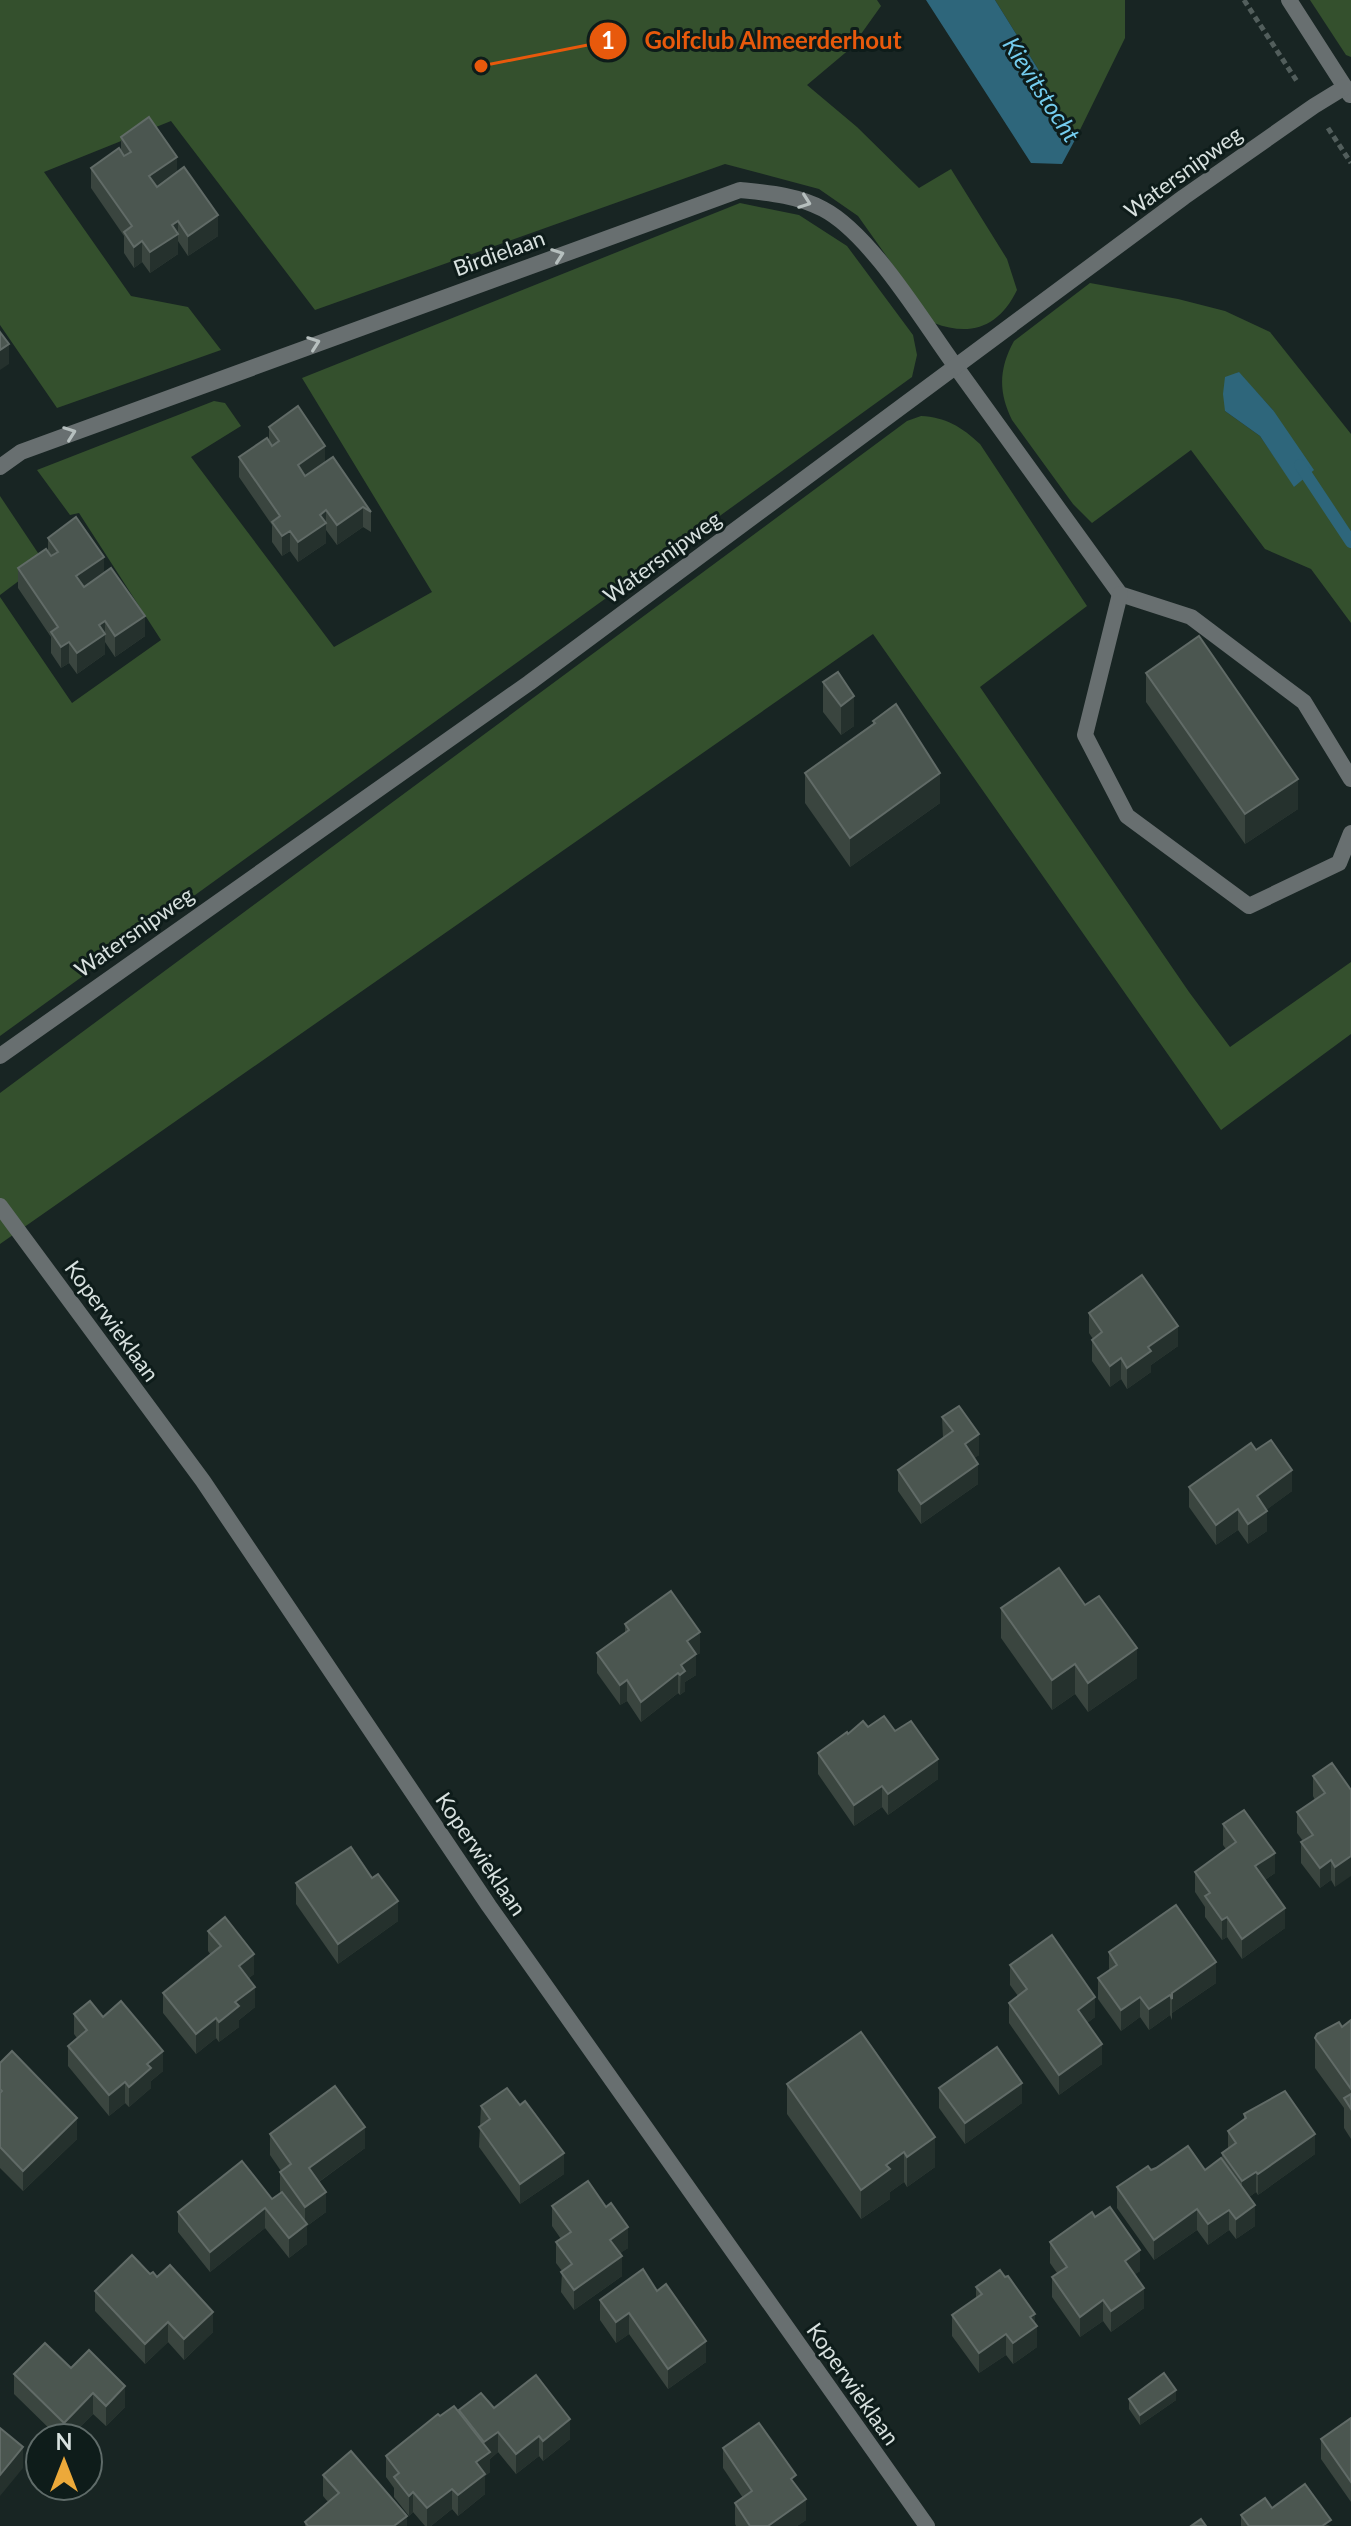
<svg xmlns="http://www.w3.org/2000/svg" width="1351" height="2526" font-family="Lato,sans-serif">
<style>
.green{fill:#34502d;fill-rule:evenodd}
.water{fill:#2e667b}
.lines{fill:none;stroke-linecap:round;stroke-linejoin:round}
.stream{stroke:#2e667b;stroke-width:12}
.path{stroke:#525e5c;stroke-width:5;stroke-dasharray:6 4;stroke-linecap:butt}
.service{stroke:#686f70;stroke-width:16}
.minor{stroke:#686f70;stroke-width:16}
.tertiary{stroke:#686f70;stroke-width:16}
.wall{fill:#3a453f}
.shaded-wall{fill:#25312d}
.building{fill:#4b5650;stroke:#616b67;stroke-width:2}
.oneway{stroke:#b6bfbe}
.labels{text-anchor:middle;stroke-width:6;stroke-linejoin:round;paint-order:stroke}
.street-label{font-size:22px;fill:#d8e1df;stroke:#0e1c1a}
.water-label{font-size:24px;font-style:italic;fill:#74ccee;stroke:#0e1c1a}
.leader{fill:none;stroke:#e8590c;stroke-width:3}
.callout-dot{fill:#e8590c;stroke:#0e1c1a;stroke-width:3}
.mark-label{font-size:24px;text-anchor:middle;font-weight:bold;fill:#fff}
.callout-label{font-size:24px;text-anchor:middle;font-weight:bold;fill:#e8590c;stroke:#0e1c1a;stroke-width:6;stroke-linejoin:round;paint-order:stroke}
</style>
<rect width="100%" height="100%" fill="#182523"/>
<g class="green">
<path d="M0,0h877l4,6 -30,42 -44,37 50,42 62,61 32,-19 56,90 10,31c-18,37 -46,47 -83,33l-76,-107 -39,-27 -94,-25 -410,146 -144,-189 -127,51 87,124 57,11 33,43 -164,58 -57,-83z"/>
<polygon points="995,0 1125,0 1125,38 1076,138 1054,102 1038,69"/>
<polygon points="1310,0 1351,0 1351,57 1346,55"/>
<polygon points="740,203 799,215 847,246 913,335 917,355 912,377 0,1036 0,597 72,703 161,640 79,513 70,515 37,470 214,401 225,403 241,426 191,457 334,647 432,592 302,378"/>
<path d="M1090,283l88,16 47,12 45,21 81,102v189l-40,-54 -46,-20 -74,-99 -99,73 -19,-19 -61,-84c-14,-28 -13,-52 2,-79zM1238,372l35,38 22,77 -35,-51 -35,-25z"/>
<path d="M921,416c24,1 41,11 59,28l107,162 -107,81 209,305 41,55 121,-85v72l-130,96 -348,-496 -873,610v-151l907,-672z"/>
<polygon points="0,496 44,562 0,595"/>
</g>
<g class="water">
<polygon points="926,0 995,0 1038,69 1054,102 1076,138 1062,164 1031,163"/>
<polygon points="1239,372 1273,410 1314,470 1294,487 1260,436 1225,411 1223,394 1225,377"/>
</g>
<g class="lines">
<polyline class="stream" points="1300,465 1351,542"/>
<g class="path">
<polyline points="1244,0 1298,83"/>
<polyline points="1328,128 1351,163"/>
</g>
<g class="service">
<polyline points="956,367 1120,594 1191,617 1304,702 1351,779"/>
<polyline points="1120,594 1085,735 1127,816 1249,906 1339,863 1351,833"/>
</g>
<g class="minor">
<path d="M0,467l21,-15 719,-262c29,3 56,5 83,19 48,25 100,113 133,158"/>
<polyline points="0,1206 203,1481 489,1906 927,2526"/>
</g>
<g class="tertiary">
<polyline points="1289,0 1350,95"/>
<polyline points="0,1056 529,683 1184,197 1314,106 1345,87"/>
</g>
</g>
<g class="wall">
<polygon points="121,137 177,172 218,236 188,256 178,241 178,254 150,273 142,262 134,268 124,253 124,236 91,188 91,168 121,151"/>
<polygon points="269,427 325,462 371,512 371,532 363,527 337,545 326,530 326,543 298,562 290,551 282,556 272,542 272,525 239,477 239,457 269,441"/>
<polygon points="48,538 104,573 145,636 115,657 105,642 105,654 77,674 69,663 61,668 51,653 51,637 18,588 18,568 48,552"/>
<polygon points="1146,673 1298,809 1245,844 1146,702"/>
<polygon points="823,682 854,726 841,735 823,712"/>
<polygon points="873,721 940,803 850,867 805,803 805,773 873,725"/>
<polygon points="1089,1313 1178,1346 1151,1365 1151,1372 1127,1389 1121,1379 1110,1387 1092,1361 1092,1340 1093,1339 1089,1333"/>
<polygon points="942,1417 979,1455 974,1458 978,1484 921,1524 898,1491 898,1470 943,1438"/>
<polygon points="1256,1450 1292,1491 1266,1510 1267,1531 1248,1544 1238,1530 1216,1545 1189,1507 1189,1487"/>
<polygon points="1001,1608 1137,1678 1088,1712 1075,1694 1052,1710 1001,1638"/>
<polygon points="625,1624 700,1653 696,1655 696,1675 685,1682 685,1691 680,1695 678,1693 641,1722 627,1701 620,1705 597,1673 597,1653 625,1633"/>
<polygon points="868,1727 895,1731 938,1779 888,1815 882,1807 854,1826 818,1774 818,1753 848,1734"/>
<polygon points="1313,1776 1351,1790 1335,1887 1331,1880 1320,1888 1301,1863 1301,1842 1303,1841 1297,1833 1297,1812 1315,1800 1313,1796"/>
<polygon points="1223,1824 1275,1873 1265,1880 1285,1928 1242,1959 1227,1937 1222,1940 1205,1917 1205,1907 1195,1892 1195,1872 1226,1849 1223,1845"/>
<polygon points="372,1878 398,1921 338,1964 296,1904 296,1883"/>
<polygon points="208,1931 254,1974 249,1978 255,2007 239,2020 239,2027 219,2042 216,2038 196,2054 163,2013 163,1993 211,1955 208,1951"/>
<polygon points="1109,1952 1216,1983 1172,2013 1172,2020 1170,2015 1149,2030 1140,2017 1121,2031 1098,1999 1098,1978 1109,1971"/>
<polygon points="1010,1965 1095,2017 1087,2023 1102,2064 1059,2095 1009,2023 1009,2003 1018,1996 1010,1985"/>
<polygon points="74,2014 103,2017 163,2071 151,2081 151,2088 129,2107 125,2103 109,2116 68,2066 68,2046 77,2038 74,2034"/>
<polygon points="1351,2020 1351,2139 1344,2128 1344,2108 1315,2068 1315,2038 1342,2027"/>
<polygon points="0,2063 77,2139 23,2191 0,2168"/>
<polygon points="787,2084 935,2167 907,2187 904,2182 890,2192 890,2199 861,2219 787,2114"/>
<polygon points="939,2088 1022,2103 965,2144 939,2108"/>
<polygon points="520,2105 564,2174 520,2204 479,2147 481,2106"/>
<polygon points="1244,2114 1315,2154 1258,2195 1256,2192 1249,2197 1255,2226 1236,2239 1229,2230 1208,2245 1197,2230 1154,2260 1117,2208 1117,2187 1151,2170 1205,2170 1222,2159 1222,2153 1228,2149 1228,2131 1244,2119"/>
<polygon points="270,2134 365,2148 319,2182 326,2212 307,2226 307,2244 289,2258 265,2228 210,2272 178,2232 178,2212 272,2199 280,2193 280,2172 281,2171 270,2155"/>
<polygon points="552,2206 628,2248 620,2253 622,2276 574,2310 561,2292 562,2271 556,2263 556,2242 561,2239 552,2226"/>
<polygon points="1050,2242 1140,2271 1135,2274 1144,2308 1111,2332 1103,2321 1080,2337 1052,2297 1052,2277 1057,2273 1050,2263"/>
<polygon points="150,2274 213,2332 184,2360 168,2342 145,2364 95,2311 95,2291"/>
<polygon points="976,2287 1035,2323 1037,2347 1013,2364 1006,2355 979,2373 952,2336 952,2315 976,2298"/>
<polygon points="657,2291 706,2362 668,2389 629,2334 616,2343 600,2320 600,2300"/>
<polygon points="71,2368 125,2407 106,2426 93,2414 69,2438 59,2438 14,2394 14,2374"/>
<polygon points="1129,2399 1176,2400 1140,2425 1129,2409"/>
<polygon points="494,2408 570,2439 543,2461 539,2456 516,2474 498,2452 490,2459 490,2472 485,2476 485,2494 458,2516 452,2509 431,2526 425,2526 413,2512 409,2516 394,2497 394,2488 386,2477 386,2456 440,2416 459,2413 459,2410"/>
<polygon points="1351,2418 1351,2502 1321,2459 1321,2439"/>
<polygon points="723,2448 796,2485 806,2520 797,2526 736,2526 735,2524 735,2503 743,2498 723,2468"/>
<polygon points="323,2475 407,2526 305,2526 305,2522 328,2502 323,2496"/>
<polygon points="1272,2508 1331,2526 1241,2526 1241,2515"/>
</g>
<g class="shaded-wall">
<polygon points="177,157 177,177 149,196 149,176"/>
<polygon points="218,215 218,236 188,256 188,236"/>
<polygon points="178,221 178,254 150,273 150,252 172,225"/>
<polygon points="142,241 142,262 134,268 134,247"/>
<polygon points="9,344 9,364 0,370 0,350"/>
<polygon points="325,446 325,467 298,486 298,465"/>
<polygon points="363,507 363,527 337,545 337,525"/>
<polygon points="326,510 326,543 298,562 298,542 320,515"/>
<polygon points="290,531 290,551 282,556 282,536"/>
<polygon points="104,557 104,577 76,597 76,576"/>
<polygon points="145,616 145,636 115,657 115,636"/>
<polygon points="105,621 105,654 77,674 77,653 99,625"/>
<polygon points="69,642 69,663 61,668 61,647"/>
<polygon points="854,696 854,726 841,735 841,706"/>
<polygon points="940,773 940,803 850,867 850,838"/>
<polygon points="1298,779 1298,809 1245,844 1245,814"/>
<polygon points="1178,1326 1178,1346 1151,1365 1151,1372 1127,1389 1127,1368 1148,1347"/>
<polygon points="1121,1358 1121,1379 1110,1387 1110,1366"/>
<polygon points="979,1434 979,1455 965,1465 965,1444"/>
<polygon points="978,1464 978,1484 921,1524 921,1504"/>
<polygon points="1292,1470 1292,1491 1257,1517 1257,1496"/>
<polygon points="1238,1509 1238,1530 1216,1545 1216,1525"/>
<polygon points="1267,1511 1267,1531 1248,1544 1248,1524"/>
<polygon points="700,1632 700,1653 696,1655 696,1675 685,1682 685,1691 680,1695 681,1665 687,1641"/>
<polygon points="1137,1648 1137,1678 1088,1712 1088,1683"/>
<polygon points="1075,1664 1075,1694 1052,1710 1052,1680"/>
<polygon points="678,1673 678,1693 641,1722 641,1702"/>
<polygon points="627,1680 627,1701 620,1705 620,1685"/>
<polygon points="938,1759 938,1779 888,1815 888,1794"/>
<polygon points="882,1786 882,1807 854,1826 854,1805"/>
<polygon points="1275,1853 1275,1873 1255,1887 1255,1866"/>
<polygon points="1351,1856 1351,1876 1335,1887 1335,1867"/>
<polygon points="1331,1860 1331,1880 1320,1888 1320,1868"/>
<polygon points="398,1901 398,1921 338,1964 338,1944"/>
<polygon points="1285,1908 1285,1928 1242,1959 1242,1939"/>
<polygon points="1227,1917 1227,1937 1222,1940 1222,1920"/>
<polygon points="254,1954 254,1974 239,1986 239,1966"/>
<polygon points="1216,1962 1216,1983 1172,2013 1172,1993"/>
<polygon points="255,1987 255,2007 239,2020 239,2027 219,2042 219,2022 235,2002"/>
<polygon points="1170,1995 1170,2015 1149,2030 1149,2009"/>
<polygon points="1095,1997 1095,2017 1078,2030 1078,2010"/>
<polygon points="1140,1997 1140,2017 1121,2031 1121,2010"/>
<polygon points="216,2018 216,2038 196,2054 196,2034"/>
<polygon points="1102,2044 1102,2064 1059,2095 1059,2075"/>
<polygon points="163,2051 163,2071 151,2081 151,2088 129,2107 129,2087 147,2064"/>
<polygon points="125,2082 125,2103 109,2116 109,2095"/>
<polygon points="1022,2083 1022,2103 965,2144 965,2123"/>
<polygon points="77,2118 77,2139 23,2191 23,2171"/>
<polygon points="365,2127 365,2148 309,2189 309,2168"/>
<polygon points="1315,2134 1315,2154 1258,2195 1258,2174"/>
<polygon points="935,2137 935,2167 907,2187 907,2157"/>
<polygon points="904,2152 904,2182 890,2192 890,2199 861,2219 861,2190 886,2165"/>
<polygon points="564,2153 564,2174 520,2204 520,2184"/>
<polygon points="1256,2172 1256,2192 1242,2202 1242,2181"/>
<polygon points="326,2192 326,2212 307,2226 307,2244 289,2258 289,2238 305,2225 305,2207"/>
<polygon points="1255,2205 1255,2226 1236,2239 1236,2219"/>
<polygon points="265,2208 265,2228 210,2272 210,2252"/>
<polygon points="1197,2209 1197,2230 1154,2260 1154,2240"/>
<polygon points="1229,2210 1229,2230 1208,2245 1208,2224"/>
<polygon points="628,2227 628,2248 610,2260 610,2240"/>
<polygon points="1140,2250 1140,2271 1125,2281 1125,2261"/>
<polygon points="622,2256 622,2276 574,2310 574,2290"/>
<polygon points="1144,2288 1144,2308 1111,2332 1111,2311"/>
<polygon points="1103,2300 1103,2321 1080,2337 1080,2317"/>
<polygon points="213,2312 213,2332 184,2360 184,2339"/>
<polygon points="629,2313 629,2334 616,2343 616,2322"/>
<polygon points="1035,2314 1035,2328 1037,2326 1037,2347 1013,2364 1013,2343 1030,2317"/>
<polygon points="168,2322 168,2342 145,2364 145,2344"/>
<polygon points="1006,2334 1006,2355 979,2373 979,2353"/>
<polygon points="706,2341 706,2362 668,2389 668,2369"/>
<polygon points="125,2386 125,2407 106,2426 106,2406"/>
<polygon points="1176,2390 1176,2400 1140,2425 1140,2415"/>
<polygon points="93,2393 93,2414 69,2438 64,2438 64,2423"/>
<polygon points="570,2419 570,2439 543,2461 543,2441"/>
<polygon points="498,2432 498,2452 490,2459 490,2472 485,2476 485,2494 458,2516 458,2495 476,2462 484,2456 484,2442"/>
<polygon points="539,2436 539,2456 516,2474 516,2454"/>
<polygon points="23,2447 23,2468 0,2496 0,2475"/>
<polygon points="452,2489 452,2509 431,2526 427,2526 427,2508"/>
<polygon points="413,2492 413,2512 409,2516 409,2496"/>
<polygon points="806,2499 806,2520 797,2526 768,2526"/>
<polygon points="407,2516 407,2526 394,2526"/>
</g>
<g class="building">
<polygon points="149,117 177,157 149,176 157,187 184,167 218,215 188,236 178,221 172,225 178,234 150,252 142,241 134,247 124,232 132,226 91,168 119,148 124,156 131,152 121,137"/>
<polygon points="0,332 9,344 0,350"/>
<polygon points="298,406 325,446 298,465 305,476 333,457 371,512 363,507 337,525 326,510 320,515 326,523 298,542 290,531 282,536 272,522 280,516 239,457 267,438 272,446 279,441 269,427"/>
<polygon points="76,517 104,557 76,576 84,587 111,568 145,616 115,636 105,621 99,625 105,634 77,653 69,642 61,647 51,632 58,627 18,568 46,549 51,556 58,552 48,538"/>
<polygon points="1199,636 1298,779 1245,814 1146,673"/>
<polygon points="838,672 854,696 841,706 823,682"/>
<polygon points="896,704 940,773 850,838 805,773 875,723 873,721"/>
<polygon points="1142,1275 1178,1326 1148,1347 1151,1351 1127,1368 1121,1358 1110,1366 1092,1340 1102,1332 1089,1313"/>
<polygon points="959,1406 979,1434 965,1444 978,1464 921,1504 898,1470 953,1431 942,1417"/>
<polygon points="1271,1440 1292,1470 1257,1496 1267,1511 1248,1524 1238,1509 1216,1525 1189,1487 1251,1443 1256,1450"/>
<polygon points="1059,1568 1085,1605 1099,1596 1137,1648 1088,1683 1075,1664 1052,1680 1001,1608"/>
<polygon points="671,1591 700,1632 687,1641 696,1654 681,1665 685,1671 680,1675 678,1673 641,1702 627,1680 620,1685 597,1653 629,1630 625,1624"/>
<polygon points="884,1716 895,1731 911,1721 938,1759 888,1794 882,1786 854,1805 818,1753 847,1732 848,1734 863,1721 868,1727"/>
<polygon points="1332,1763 1351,1790 1351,1856 1335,1867 1331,1860 1320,1868 1301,1842 1313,1835 1297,1812 1325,1793 1313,1776"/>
<polygon points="1244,1810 1275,1853 1255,1866 1285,1908 1242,1939 1227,1917 1222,1920 1205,1896 1210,1893 1195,1872 1236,1842 1223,1824"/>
<polygon points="351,1847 372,1878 378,1874 398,1901 338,1944 296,1883"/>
<polygon points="1176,1905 1216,1962 1172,1993 1172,1999 1170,1995 1149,2009 1140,1997 1121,2010 1098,1978 1117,1965 1109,1952"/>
<polygon points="225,1917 254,1954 239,1966 255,1987 235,2002 239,2006 219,2022 216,2018 196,2034 163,1993 221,1946 208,1931"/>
<polygon points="1052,1935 1095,1997 1078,2010 1102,2044 1059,2075 1009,2003 1027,1989 1010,1965"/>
<polygon points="90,2001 103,2017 121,2001 163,2051 147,2064 151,2068 129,2087 125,2082 109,2095 68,2046 87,2030 74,2014"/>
<polygon points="1351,2020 1351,2089 1315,2038 1317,2034 1339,2022 1342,2027"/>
<polygon points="861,2032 935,2137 907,2157 904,2152 886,2165 890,2169 861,2190 787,2084"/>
<polygon points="997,2047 1022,2083 965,2123 939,2088"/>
<polygon points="12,2051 77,2118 23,2171 0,2147 0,2093 2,2091 0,2089 0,2063"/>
<polygon points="335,2086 365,2127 309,2168 326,2192 305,2207 280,2172 291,2164 270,2134"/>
<polygon points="507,2088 520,2105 525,2101 564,2153 520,2184 479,2127 490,2119 481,2106"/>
<polygon points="1285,2091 1315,2134 1258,2174 1256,2172 1242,2181 1222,2153 1236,2143 1228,2131 1246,2118 1244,2114"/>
<polygon points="1351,2094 1351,2109 1344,2098"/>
<polygon points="1188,2146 1205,2170 1221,2158 1255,2205 1236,2219 1229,2210 1208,2224 1197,2209 1154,2240 1117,2187 1148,2166 1151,2170 1156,2168"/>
<polygon points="242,2161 272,2199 282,2192 307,2224 289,2238 265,2208 210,2252 178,2212"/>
<polygon points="588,2181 606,2207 611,2203 628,2227 610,2240 622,2256 574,2290 561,2272 572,2264 556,2242 571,2232 552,2206"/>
<polygon points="1110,2207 1140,2250 1125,2261 1144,2288 1111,2311 1103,2300 1080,2317 1052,2277 1067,2267 1050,2242 1092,2212 1095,2217"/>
<polygon points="132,2255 150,2274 153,2272 157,2277 170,2265 213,2312 184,2339 168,2322 145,2344 95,2291"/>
<polygon points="643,2269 657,2291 666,2284 706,2341 668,2369 629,2313 616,2322 600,2300"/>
<polygon points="1000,2270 1005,2277 1008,2276 1035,2314 1030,2317 1037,2326 1013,2343 1006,2334 979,2353 952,2315 982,2294 976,2287"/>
<polygon points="45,2343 71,2368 89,2350 125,2386 106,2406 93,2393 64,2423 14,2374"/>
<polygon points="1164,2373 1176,2390 1140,2415 1129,2399"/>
<polygon points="536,2375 570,2419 543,2441 539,2436 516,2454 498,2432 484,2442 459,2410 481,2393 494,2408"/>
<polygon points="454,2406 490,2452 476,2462 485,2474 458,2495 452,2489 427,2508 413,2492 409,2496 394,2477 399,2473 386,2456 438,2414 440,2416"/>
<polygon points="1351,2418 1351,2482 1321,2439"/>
<polygon points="759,2423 796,2475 791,2479 806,2499 768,2526 750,2526 735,2503 752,2491 723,2448"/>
<polygon points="0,2428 23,2447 0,2475"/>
<polygon points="351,2451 407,2516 394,2526 308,2526 305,2522 339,2493 323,2475"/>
<polygon points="1305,2484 1331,2520 1322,2526 1249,2526 1241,2515 1265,2498 1272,2508"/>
<polygon points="1201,2519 1206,2526 1191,2526"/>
</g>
<defs><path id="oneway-chevron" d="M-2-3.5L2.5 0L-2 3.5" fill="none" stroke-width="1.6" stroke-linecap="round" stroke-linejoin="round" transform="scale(2)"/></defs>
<g class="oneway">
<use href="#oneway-chevron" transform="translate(805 202) rotate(20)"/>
<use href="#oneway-chevron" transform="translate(558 255) rotate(-20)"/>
<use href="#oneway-chevron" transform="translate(314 343) rotate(-20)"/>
<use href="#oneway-chevron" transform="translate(70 433) rotate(-20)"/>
</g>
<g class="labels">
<g class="street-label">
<text transform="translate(1183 172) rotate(-36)" y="8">Watersnipweg</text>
<text transform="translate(499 253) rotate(-20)" y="8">Birdielaan</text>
<text transform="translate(662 557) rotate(-36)" y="8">Watersnipweg</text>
<text transform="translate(134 932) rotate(-35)" y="8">Watersnipweg</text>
<text transform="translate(112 1321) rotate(54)" y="8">Koperwieklaan</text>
<text transform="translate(481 1854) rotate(56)" y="8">Koperwieklaan</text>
<text transform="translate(853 2384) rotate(55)" y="8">Koperwieklaan</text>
</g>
<g class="water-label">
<text transform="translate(1041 90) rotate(57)" y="8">Kievitstocht</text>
</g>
</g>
<path class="leader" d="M481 66L608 41"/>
<g class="callout-dot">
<circle cx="481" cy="66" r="8"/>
<circle cx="608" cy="41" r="20"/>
</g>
<g class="mark-label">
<text x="608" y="49">1</text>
</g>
<g class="callout-label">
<text x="773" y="49">Golfclub Almeerderhout</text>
</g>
<g transform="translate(64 2462)"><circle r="38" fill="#0e1c1a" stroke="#5f6b69" stroke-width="2"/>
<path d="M0-6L14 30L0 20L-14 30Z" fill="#eca93a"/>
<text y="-12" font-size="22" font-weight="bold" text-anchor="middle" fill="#d8e1df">N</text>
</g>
</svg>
